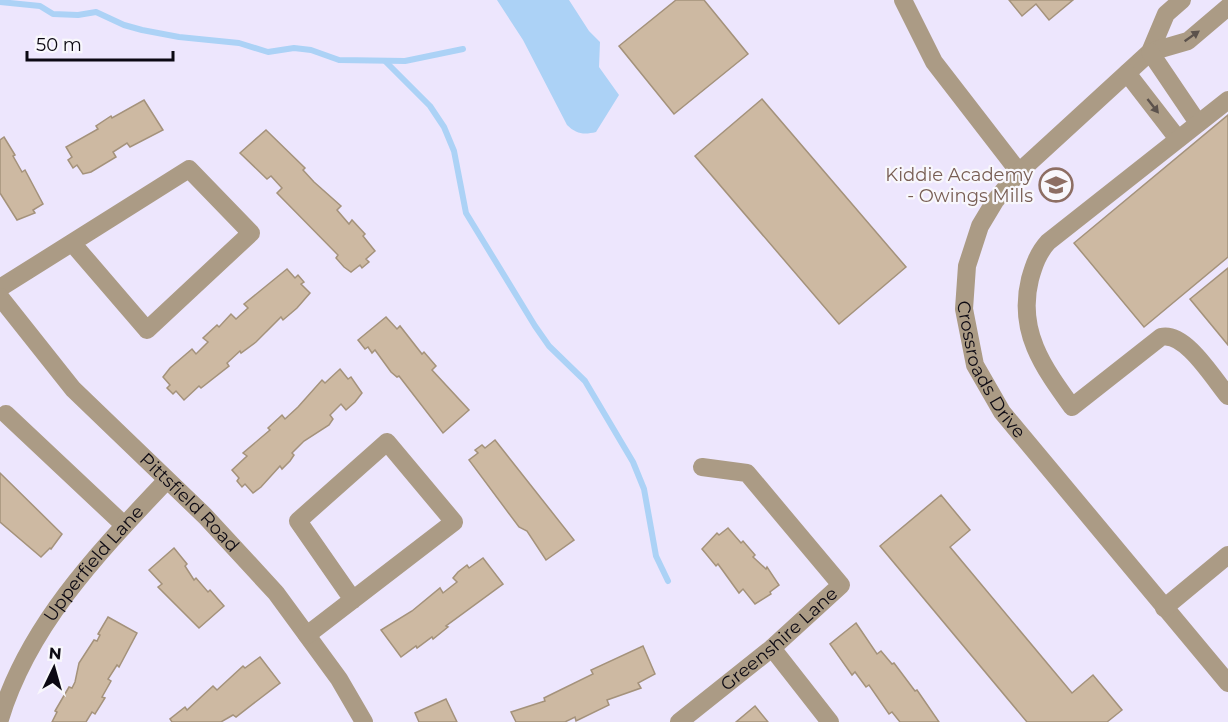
<svg xmlns="http://www.w3.org/2000/svg" width="1228" height="722" font-family="Montserrat,sans-serif">
<style>
.water{fill:#acd2f6}
.lines{fill:none;stroke-linecap:round;stroke-linejoin:round}
.stream{stroke:#acd2f6;stroke-width:6}
.building{fill:#cdb9a2;stroke:#a4927b;stroke-width:1.5}
.minor{stroke:#ab9b85;stroke-width:18}
.oneway{fill:#5c524c}
.labels{text-anchor:middle;stroke-width:4.5;stroke-linejoin:round;paint-order:stroke}
.education-label{font-size:18px;fill:#785e54;stroke:#f8f7fc;text-anchor:end}
.street-label{font-size:18px;fill:#0c0913;stroke:#f8f7fc}
</style>
<rect width="100%" height="100%" fill="#ede6fd"/>
<path class="water" d="M497,0h72l20,31 11,11 -1,25 20,28 -23,37c-12,3 -20,2 -29,-7l-44,-85z"/>
<g class="lines">
<g class="stream">
<polyline points="0,2 40,6 53,14 78,15 96,12 124,25 142,30 179,37 239,43 268,52 294,48 311,50 339,60 405,61 463,49"/>
<polyline points="386,62 430,106 444,127 454,151 466,213 535,326 549,346 585,381 633,462 644,489 656,556 668,581"/>
</g>
</g>
<g class="building">
<polygon points="676,0 704,0 748,54 674,114 619,46"/>
<polygon points="1009,0 1073,0 1049,20 1036,4 1022,16"/>
<polygon points="762,99 906,267 839,324 695,156"/>
<polygon points="144,100 163,130 130,147 127,143 113,152 116,157 91,172 83,174 77,165 73,168 68,160 72,157 66,147 98,129 96,126 111,116 112,118"/>
<polygon points="1228,115 1228,257 1144,327 1074,243"/>
<polygon points="266,130 305,168 303,170 314,182 341,206 337,210 349,224 352,220 365,234 363,236 375,251 366,259 369,262 362,268 360,265 351,272 344,267 336,258 338,255 277,193 282,188 271,176 267,179 240,153"/>
<polygon points="4,137 15,155 13,156 22,172 25,170 43,204 33,210 35,213 17,220 0,193 0,140"/>
<polygon points="1228,268 1228,345 1190,299"/>
<polygon points="287,269 295,278 298,275 304,282 301,284 310,293 297,308 283,320 281,317 256,342 241,353 240,351 227,363 229,366 201,388 199,386 184,400 176,391 173,394 167,388 170,385 163,377 170,368 192,349 196,354 208,342 203,338 217,325 219,327 231,314 236,319 248,308 244,304"/>
<polygon points="386,317 397,329 400,326 422,354 424,352 436,366 432,370 469,410 443,433 399,376 397,377 391,372 375,350 372,353 368,347 365,349 358,340"/>
<polygon points="340,369 348,379 351,377 362,393 355,402 346,410 341,404 330,415 333,419 329,425 304,441 292,453 294,455 290,461 282,469 280,466 261,487 253,493 245,484 242,487 237,481 239,478 232,470 247,456 243,453 270,430 268,428 282,415 285,419 298,407 322,380 325,383"/>
<polygon points="495,440 574,540 546,560 527,531 519,527 469,460 478,453 475,450 482,445 485,448"/>
<polygon points="0,473 62,534 51,549 50,548 41,557 0,522"/>
<polygon points="941,495 970,530 950,547 1072,693 1093,675 1122,710 1107,722 1027,722 880,546"/>
<polygon points="728,528 741,543 743,541 755,555 753,557 766,569 767,567 779,585 770,592 771,594 755,604 743,589 739,593 718,564 716,566 702,549 717,533 719,535"/>
<polygon points="174,548 187,564 185,566 194,580 196,578 208,592 210,590 224,606 199,628 158,587 162,584 149,570"/>
<polygon points="483,558 503,584 446,626 448,627 433,639 432,637 417,648 416,646 401,657 381,630 412,611 440,588 443,593 457,582 453,578 458,572 467,565 469,568"/>
<polygon points="108,617 137,633 119,667 117,665 108,679 111,681 102,697 105,698 95,714 92,712 86,722 52,722 57,712 55,711 69,687 72,688 75,682 79,663 94,640 97,641 100,635 98,634"/>
<polygon points="856,623 877,654 881,651 892,664 894,663 915,691 917,690 939,722 900,722 892,712 889,714 869,685 866,687 855,672 852,675 830,644"/>
<polygon points="643,646 655,674 638,683 641,688 607,700 609,705 576,721 575,717 565,722 516,722 511,712 545,701 544,698 593,674 591,670"/>
<polygon points="260,657 280,683 236,717 233,715 221,722 172,722 170,719 185,707 187,710 213,686 217,690 243,666 245,668"/>
<polygon points="446,699 457,722 419,722 415,713"/>
<polygon points="755,706 768,722 736,722"/>
</g>
<g class="lines">
<g class="minor">
<polyline points="903,0 934,62 1019,172"/>
<path id="s1" d="M1182,0l-16,14 -16,38 -131,120 -24,29 -15,25 -13,40 -3,43 11,56 27,47 226,271"/>
<polyline points="1150,52 1188,41 1228,7"/>
<polyline points="1150,52 1198,123"/>
<polyline points="1127,73 1178,139"/>
<path d="M1228,100l-180,142c-10,11 -14,23 -18,37 -13,52 13,88 42,128l89,-70c24,-6 52,41 67,59"/>
<polyline points="0,288 189,169 251,233 147,330 73,244"/>
<path id="s2" d="M0,297l73,92 132,127 71,77 63,86 25,43"/>
<polyline points="6,414 124,525"/>
<polyline points="1164,608 1228,555"/>
<polyline points="307,635 454,522 387,442 298,521 353,600"/>
<polyline points="772,648 830,722"/>
<path id="s3" d="M0,719c29,-95 99,-167 166,-238"/>
<path id="s4" d="M679,722l93,-74 69,-63 -94,-112 -45,-6"/>
</g>
</g>
<defs><path id="oneway-solid" d="M-6-.8H1V-3.2L6.5 0L1 3.2V.8H-6Z" transform="scale(1.5)"/></defs>
<g class="oneway">
<use href="#oneway-solid" transform="translate(1192 36) rotate(-35)"/>
<use href="#oneway-solid" transform="translate(1153 106) rotate(52)"/>
</g>
<defs>
<symbol id="school-ring" viewBox="-11 -11 22 22"><circle r="9.5" fill="#f8f7fc" stroke="#8d6e63" stroke-width="1.5"/><path d="M0-5L7-2L0 1L-7-2ZM-4 1L0 2.5L4 1V4Q0 6-4 4Z" fill="#8d6e63"/></symbol>
</defs>
<g fill-rule="evenodd">
<use href="#school-ring" x="1037" y="166" width="38" height="38"/>
</g>
<g class="labels">
<g class="education-label">
<text x="1033" y="181">Kiddie Academy<tspan x="1033" dy="21">- Owings Mills</tspan></text>
</g>
<g class="street-label">
<text dy="6" stroke="none"><textPath href="#s1" startOffset="459">Crossroads Drive</textPath></text>
<text dy="6" stroke="none"><textPath href="#s2" startOffset="280">Pittsfield Road</textPath></text>
<text dy="6" stroke="none"><textPath href="#s3" startOffset="183">Upperfield Lane</textPath></text>
<text dy="6" stroke="none"><textPath href="#s4" startOffset="130">Greenshire Lane</textPath></text>
</g>
</g>
<g transform="translate(54 668) rotate(5)" stroke="#f8f7fc" stroke-width="4.5" paint-order="stroke">
<path d="M0-4.5L10 22L0 15L-10 22Z" fill="#0c0913"/>
<text y="-9" font-size="16" font-weight="bold" text-anchor="middle" fill="#0c0913">N</text>
</g>
<path d="M27 51v9h146v-9" fill="none" stroke="#0c0913" stroke-width="3"/>
<text x="36" y="51" font-size="18" fill="#0c0913" stroke="#f8f7fc" stroke-width="4.5" paint-order="stroke">50 m</text>
</svg>
